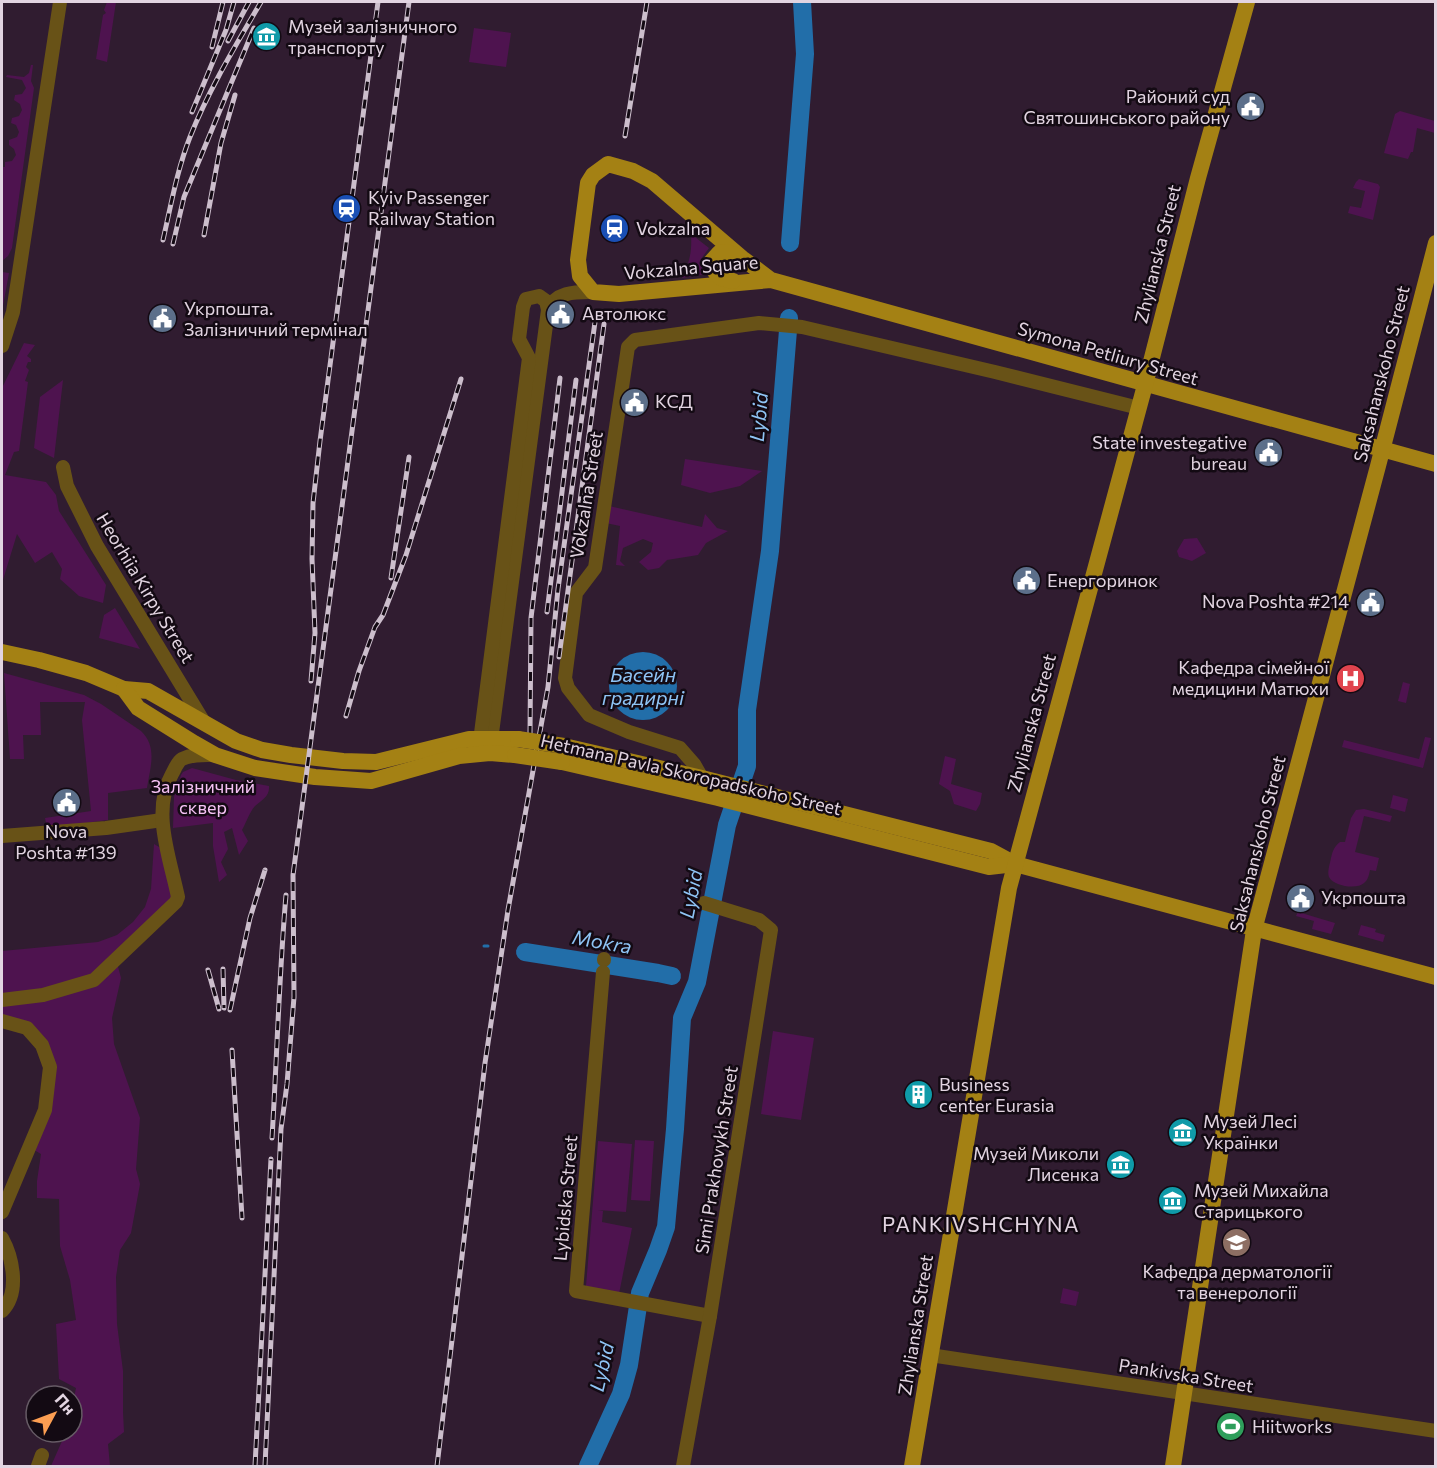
<svg xmlns="http://www.w3.org/2000/svg" width="1437" height="1468" font-family="Commissioner,sans-serif">
<style>
.green{fill:#4e134f}
.water{fill:#226ea9}
.lines{fill:none;stroke-linecap:round;stroke-linejoin:round}
.stream{stroke:#226ea9;stroke-width:3}
.river{stroke:#226ea9;stroke-width:18}
.minor{stroke:#685217;stroke-width:14}
.major{stroke:#a48114;stroke-width:16}
.rail-casing{stroke:#ccbecc;stroke-width:5}
.rail{stroke:#130a13;stroke-width:3;stroke-dasharray:9;stroke-linecap:butt}
.major-bridge{stroke:#a48114;stroke-width:16}
.labels{text-anchor:middle;stroke-width:5;stroke-linejoin:round;paint-order:stroke}
.poi-label{font-size:18px;fill:#e2d4e1;stroke:#130a13;text-anchor:start}
.street-label{font-size:18px;fill:#e2d4e1;stroke:#130a13}
.park-label{font-size:18px;fill:#f5c1f4;stroke:#130a13}
.water-label{font-size:20px;font-style:italic;fill:#8fc4f5;stroke:#130a13}
.quarter-label{font-size:21px;letter-spacing:1.5px;fill:#e2d4e1;stroke:#130a13}
</style>
<rect width="100%" height="100%" fill="#301c30"/>
<g class="green">
<polygon points="107,2 116,2 107,62 96,59 103,15 106,13 104,10"/>
<polygon points="474,28 511,33 506,67 469,62"/>
<polygon points="31,65 33,65 31,81 34,88 12,248 8,256 2,261 2,167 5,167 5,162 12,161 16,155 14,149 9,145 9,140 17,137 19,132 16,125 11,123 12,118 19,116 22,110 20,104 14,100 15,95 22,94 26,88 22,80 6,77 7,75 24,77 29,73"/>
<polygon points="1400,111 1435,121 1435,133 1417,128 1413,152 1411,152 1408,159 1384,153 1395,114"/>
<polygon points="1359,179 1378,184 1380,187 1373,220 1348,213 1350,206 1361,208 1365,191 1353,188 1356,182"/>
<path d="M691,234l18,14 -8,11 5,15 -24,4c8,-16 10,-27 9,-44z"/>
<polygon points="2,272 9,273 2,311"/>
<polygon points="24,343 35,345 27,356 31,359 31,362 28,362 26,367 29,370 25,381 28,382 19,451 14,452 5,475 46,482 56,495 59,511 106,585 103,603 79,596 60,579 62,569 52,552 35,563 17,534 2,583 2,388"/>
<polygon points="63,380 54,458 34,448 40,397"/>
<polygon points="685,459 762,471 740,486 710,493 681,485"/>
<polygon points="609,506 702,527 705,514 717,528 728,531 706,543 698,555 667,560 659,568 648,570 639,562 651,552 653,543 643,539 623,548 620,561 625,566 616,565 620,526 606,523"/>
<polygon points="1197,538 1206,553 1192,561 1179,557 1177,551 1184,539"/>
<polygon points="115,608 140,649 99,638 104,615"/>
<path d="M4,673l80,22 17,9 40,27c17,16 9,37 6,57l-39,5v27l-61,8 -2,-10 46,-7 -9,-91 3,-18h-45l1,33h-18l1,24h-14z"/>
<polygon points="1403,682 1410,684 1406,703 1398,701"/>
<polygon points="1425,737 1431,738 1423,768 1342,747 1344,740 1419,759"/>
<polygon points="945,756 956,759 951,784 982,793 980,804 976,811 954,804 950,791 939,784"/>
<path d="M192,768l44,12 33,6c1,10 -7,14 -14,20 -5,5 -9,17 -13,24l6,11 -9,14 -7,-27 -8,4 4,17 -7,13 6,13 -8,7 -6,-36v-23l-40,5 1,-31 7,-22 2,-3z"/>
<polygon points="1393,795 1408,799 1405,812 1390,808"/>
<path d="M1364,809l28,7 -2,6 -26,-6 -9,36 24,6 -3,13 -6,-1c-1,5 -2,10 -6,13 -7,7 -31,3 -35,-6 -2,-6 1,-13 2,-19 2,-8 3,-11 9,-16h5l6,-24 5,-8z"/>
<polygon points="154,844 164,850 172,900 93,978 46,991 2,995 2,951 98,942 117,935 133,922 145,907 151,889"/>
<polygon points="1298,912 1335,923 1331,934 1312,929 1314,921 1296,916"/>
<polygon points="1361,925 1376,929 1375,932 1385,935 1383,942 1358,935"/>
<polygon points="525,944 583,954 602,961 601,972 534,960 537,957 535,954 524,952"/>
<polygon points="116,959 121,978 112,1018 114,1044 140,1118 136,1169 140,1184 131,1233 120,1250 116,1277 117,1324 123,1371 123,1412 124,1432 108,1444 110,1466 51,1466 66,1432 72,1432 72,1408 76,1388 59,1379 56,1324 76,1320 70,1280 60,1246 59,1199 37,1198 37,1181 41,1154 29,1147 45,1110 42,1045 2,1021 2,1000 77,986"/>
<polygon points="773,1031 814,1038 801,1120 761,1114"/>
<polygon points="635,1140 654,1141 650,1201 631,1200"/>
<polygon points="598,1141 632,1144 626,1212 598,1210 603,1211 602,1222 632,1228 619,1294 586,1286"/>
<polygon points="1063,1288 1079,1292 1076,1306 1060,1303"/>
</g>
<circle class="water" cx="643" cy="686" r="34"/>
<g class="lines">
<polyline class="stream" points="484,946 488,946"/>
<g class="river">
<polyline points="790,243 805,54 802,2"/>
<polyline points="525,952 658,973 672,976"/>
<polyline points="588,1466 621,1394 629,1365 640,1293 658,1250 666,1227 675,1129 682,1018 697,982 727,825 747,766 747,710 770,551 789,318"/>
</g>
<g class="minor">
<polyline points="2,346 13,312 60,2"/>
<polyline points="63,467 67,486 97,546 205,724"/>
<path d="M490,748l58,-438c8,-19 28,-18 45,-18"/>
<polyline points="479,749 529,358 519,339 523,307 526,299 539,296 546,301 548,310"/>
<polyline points="702,778 694,764 680,748 629,732 589,715 568,688 565,678 576,593 595,568 628,347 635,340 759,323 802,327 995,372 1139,408"/>
<polyline points="2,836 106,828 162,820"/>
<polyline points="604,960 604,959"/>
<polyline points="603,972 576,1291 710,1316"/>
<path d="M2,1000l41,-5 51,-15 82,-78 2,-5c-8,-39 -27,-86 -6,-123 3,-5 5,-12 10,-15 10,-5 22,-4 33,-4"/>
<polyline points="2,1021 27,1028 42,1045 50,1067 45,1110 2,1212"/>
<path d="M2,1238c11,20 18,55 0,73"/>
<polyline points="930,1355 1436,1431"/>
<polyline points="38,1466 42,1455"/>
<polyline points="683,1466 710,1316 771,930 759,920 704,903"/>
</g>
<g class="major">
<polyline points="771,280 742,258 652,181 633,171 608,164 593,175 588,183 578,260 580,276 593,292 619,294 771,280 1436,464"/>
<path d="M733,281c-13,-2 -19,-6 -22,-19l8,-9 8,-1 13,5"/>
<polyline points="2,652 39,660 86,673 124,689 148,691 236,741 262,750 291,755 343,761 376,762 469,739 518,739"/>
<polyline points="124,689 138,708 194,743 215,755 255,768 315,777 371,781 459,756 490,753 515,755"/>
<polyline points="564,746 702,778 991,851 1015,864 1436,977"/>
<polyline points="562,762 718,798 989,867 1015,864"/>
<polyline points="912,1466 1009,888 1145,385 1198,178 1247,2"/>
<polyline points="1173,1466 1254,930 1378,466 1436,243"/>
</g>
<defs>
<g id="rail">
<polyline points="228,41 249,2"/>
<polyline points="212,47 223,2"/>
<polyline points="192,112 226,30 234,2"/>
<polyline points="625,136 647,2"/>
<polyline points="204,235 221,143 235,95"/>
<path d="M163,240c8,-35 14,-70 27,-103 19,-48 46,-92 71,-135"/>
<polyline points="173,244 184,197 254,28"/>
<polyline points="391,578 409,457"/>
<polyline points="547,612 576,380"/>
<polyline points="559,657 604,324"/>
<polyline points="311,681 315,633 312,559 313,503 320,441 378,2"/>
<polyline points="346,716 359,671 375,627 383,615 406,555 461,379"/>
<polyline points="530,735 531,618 560,378"/>
<polyline points="223,969 224,1008"/>
<polyline points="208,970 219,1009"/>
<polyline points="230,1010 250,918 265,870"/>
<polyline points="232,1050 242,1218"/>
<path d="M272,1138c5,-81 7,-162 14,-243"/>
<polyline points="255,1466 271,1159"/>
<polyline points="265,1466 281,1129 287,1084 294,997 293,875 409,2"/>
<polyline points="437,1466 485,1063 508,910 548,687 558,589 595,322"/>
</g>
</defs>
<use href="#rail" class="rail-casing"/>
<use href="#rail" class="rail"/>
<g class="major-bridge">
<polyline points="518,739 564,746"/>
<polyline points="515,755 562,762"/>
</g>
</g>
<defs>
<symbol id="museum-disc" viewBox="-11 -11 22 22"><circle r="9.5" fill="#0f9aa8" stroke="#130a13"/><path d="M0-6L6-3V-2H-6V-3ZM-5-1h2V3h-2ZM-1-1h2V3h-2ZM3-1h2V3H3ZM-6 4H6V6H-6Z" fill="#fff"/></symbol>
<symbol id="civic-disc" viewBox="-11 -11 22 22"><circle r="9.5" fill="#5c6f8a" stroke="#130a13"/><path d="M-.6-6.5H3V-4.5H.6V-3L4-1V1h2V6H-6V1h2V-1L-.6-3ZM-1.2 2.5V6h2.4V2.5Z" fill="#fff"/></symbol>
<symbol id="station-disc" viewBox="-11 -11 22 22"><circle r="9.5" fill="#1a4fb4" stroke="#130a13"/><path d="M-3-6H3Q5-6 5-4V2Q5 4 3 4L4.5 6H3L1.5 4h-3L-3 6H-4.5L-3 4Q-5 4-5 2V-4Q-5-6-3-6ZM-3.5-4v3h7v-3ZM-3.5 1v1.5H-2V1ZM2 1v1.5H3.5V1Z" fill="#fff"/></symbol>
<symbol id="hospital-disc" viewBox="-11 -11 22 22"><circle r="9.5" fill="#e0444e" stroke="#130a13"/><path d="M-5-5h3v3.5h4V-5h3V5h-3V1.5h-4V5h-3Z" fill="#fff"/></symbol>
<symbol id="building-disc" viewBox="-11 -11 22 22"><circle r="9.5" fill="#0f9aa8" stroke="#130a13"/><path d="M-4-6H4V6H1V3H-1V6H-4ZM-2.5-4.3h1.7v1.8h-1.7ZM.8-4.3h1.7v1.8H.8ZM-2.5-1h1.7V.8h-1.7ZM.8-1h1.7V.8H.8Z" fill="#fff"/></symbol>
<symbol id="university-disc" viewBox="-11 -11 22 22"><circle r="9.5" fill="#8d6e63" stroke="#130a13"/><path d="M0-5L7-2L0 1L-7-2ZM-4 1L0 2.5L4 1V4Q0 6-4 4Z" fill="#fff"/></symbol>
<symbol id="stadium-disc" viewBox="-11 -11 22 22"><circle r="9.5" fill="#2e9e5b" stroke="#130a13"/><path d="M0-5a6.5 5 0 1 0 0 10a6.5 5 0 1 0 0-10ZM-3.5-1.8h7v3.6h-7Z" fill="#fff"/></symbol>
</defs>
<g fill-rule="evenodd">
<use href="#museum-disc" x="250" y="20" width="33" height="33"/>
<use href="#civic-disc" x="1234" y="90" width="33" height="33"/>
<use href="#station-disc" x="330" y="192" width="33" height="33"/>
<use href="#station-disc" x="598" y="212" width="33" height="33"/>
<use href="#civic-disc" x="544" y="298" width="33" height="33"/>
<use href="#civic-disc" x="146" y="302" width="33" height="33"/>
<use href="#civic-disc" x="618" y="386" width="33" height="33"/>
<use href="#civic-disc" x="1252" y="436" width="33" height="33"/>
<use href="#civic-disc" x="1010" y="564" width="33" height="33"/>
<use href="#civic-disc" x="1354" y="586" width="33" height="33"/>
<use href="#hospital-disc" x="1334" y="662" width="33" height="33"/>
<use href="#civic-disc" x="50" y="786" width="33" height="33"/>
<use href="#civic-disc" x="1284" y="882" width="33" height="33"/>
<use href="#building-disc" x="902" y="1078" width="33" height="33"/>
<use href="#museum-disc" x="1166" y="1116" width="33" height="33"/>
<use href="#museum-disc" x="1104" y="1148" width="33" height="33"/>
<use href="#museum-disc" x="1156" y="1184" width="33" height="33"/>
<use href="#university-disc" x="1220" y="1226" width="33" height="33"/>
<use href="#stadium-disc" x="1214" y="1410" width="33" height="33"/>
</g>
<g class="labels">
<g class="poi-label">
<text x="288" y="33">Музей залізничного<tspan x="288" dy="21">транспорту</tspan></text>
<text x="1230" y="103" text-anchor="end">Районий суд<tspan x="1230" dy="21">Святошинського району</tspan></text>
<text x="368" y="204">Kyiv Passenger<tspan x="368" dy="21">Railway Station</tspan></text>
<text x="636" y="235">Vokzalna</text>
<text x="184" y="315">Укрпошта.<tspan x="184" dy="21">Залізничний термінал</tspan></text>
<text x="582" y="320">Автолюкс</text>
<text x="655" y="408">КСД</text>
<text x="1247" y="449" text-anchor="end">State investegative<tspan x="1247" dy="21">bureau</tspan></text>
<text x="1047" y="587">Енергоринок</text>
<text x="1349" y="608" text-anchor="end">Nova Poshta #214</text>
<text x="1329" y="674" text-anchor="end">Кафедра сімейної<tspan x="1329" dy="21">медицини Матюхи</tspan></text>
<text x="66" y="838" text-anchor="middle">Nova<tspan x="66" dy="21">Poshta #139</tspan></text>
<text x="1321" y="904">Укрпошта</text>
<text x="939" y="1091">Business<tspan x="939" dy="21">center Eurasia</tspan></text>
<text x="1203" y="1128">Музей Лесі<tspan x="1203" dy="21">Українки</tspan></text>
<text x="1099" y="1160" text-anchor="end">Музей Миколи<tspan x="1099" dy="21">Лисенка</tspan></text>
<text x="1194" y="1197">Музей Михайла<tspan x="1194" dy="21">Старицького</tspan></text>
<text x="1237" y="1278" text-anchor="middle">Кафедра дерматології<tspan x="1237" dy="21">та венерології</tspan></text>
<text x="1252" y="1433">Hiitworks</text>
</g>
<g class="street-label">
<text transform="translate(1158 254) rotate(-76)" y="6">Zhylianska Street</text>
<text transform="translate(691 268) rotate(-5)" y="6">Vokzalna Square</text>
<text transform="translate(1108 354) rotate(16)" y="6">Symona Petliury Street</text>
<text transform="translate(1382 374) rotate(-76)" y="6">Saksahanskoho Street</text>
<text transform="translate(587 495) rotate(-81)" y="6">Vokzalna Street</text>
<text transform="translate(145 588) rotate(59)" y="6">Heorhiia Kirpy Street</text>
<text transform="translate(1032 723) rotate(-75)" y="6">Zhylianska Street</text>
<text transform="translate(691 775) rotate(13)" y="6">Hetmana Pavla Skoropadskoho Street</text>
<text transform="translate(1258 844) rotate(-76)" y="6">Saksahanskoho Street</text>
<text transform="translate(717 1160) rotate(-81)" y="6">Simi Prakhovykh Street</text>
<text transform="translate(566 1198) rotate(-85)" y="6">Lybidska Street</text>
<text transform="translate(916 1325) rotate(-81)" y="6">Zhylianska Street</text>
<text transform="translate(1186 1376) rotate(9)" y="6">Pankivska Street</text>
</g>
<g class="park-label">
<text x="203" y="793">Залізничний<tspan x="203" dy="21">сквер</tspan></text>
</g>
<g class="water-label">
<text transform="translate(759 417) rotate(-85)" y="7">Lybid</text>
<text x="643" y="682">Басейн<tspan x="643" dy="23">градирні</tspan></text>
<text transform="translate(691 894) rotate(-79)" y="7">Lybid</text>
<text transform="translate(602 942) rotate(10)" y="7">Mokra</text>
<text transform="translate(602 1367) rotate(-77)" y="7">Lybid</text>
</g>
<g class="quarter-label">
<text x="981" y="1232">PANKIVSHCHYNA</text>
</g>
</g>
<rect width="1437" height="1468" fill="none" stroke="#e2d4e1" stroke-width="6"/>
<g transform="translate(54 1414) rotate(49)"><circle r="28" fill="#130a13" stroke="#665b65" stroke-width="1.5"/>
<path d="M0-4.5L10 22L0 15L-10 22Z" fill="#fc9e52"/>
<text y="-9" font-size="16" font-weight="bold" text-anchor="middle" fill="#e2d4e1">Пн</text>
</g>
</svg>
